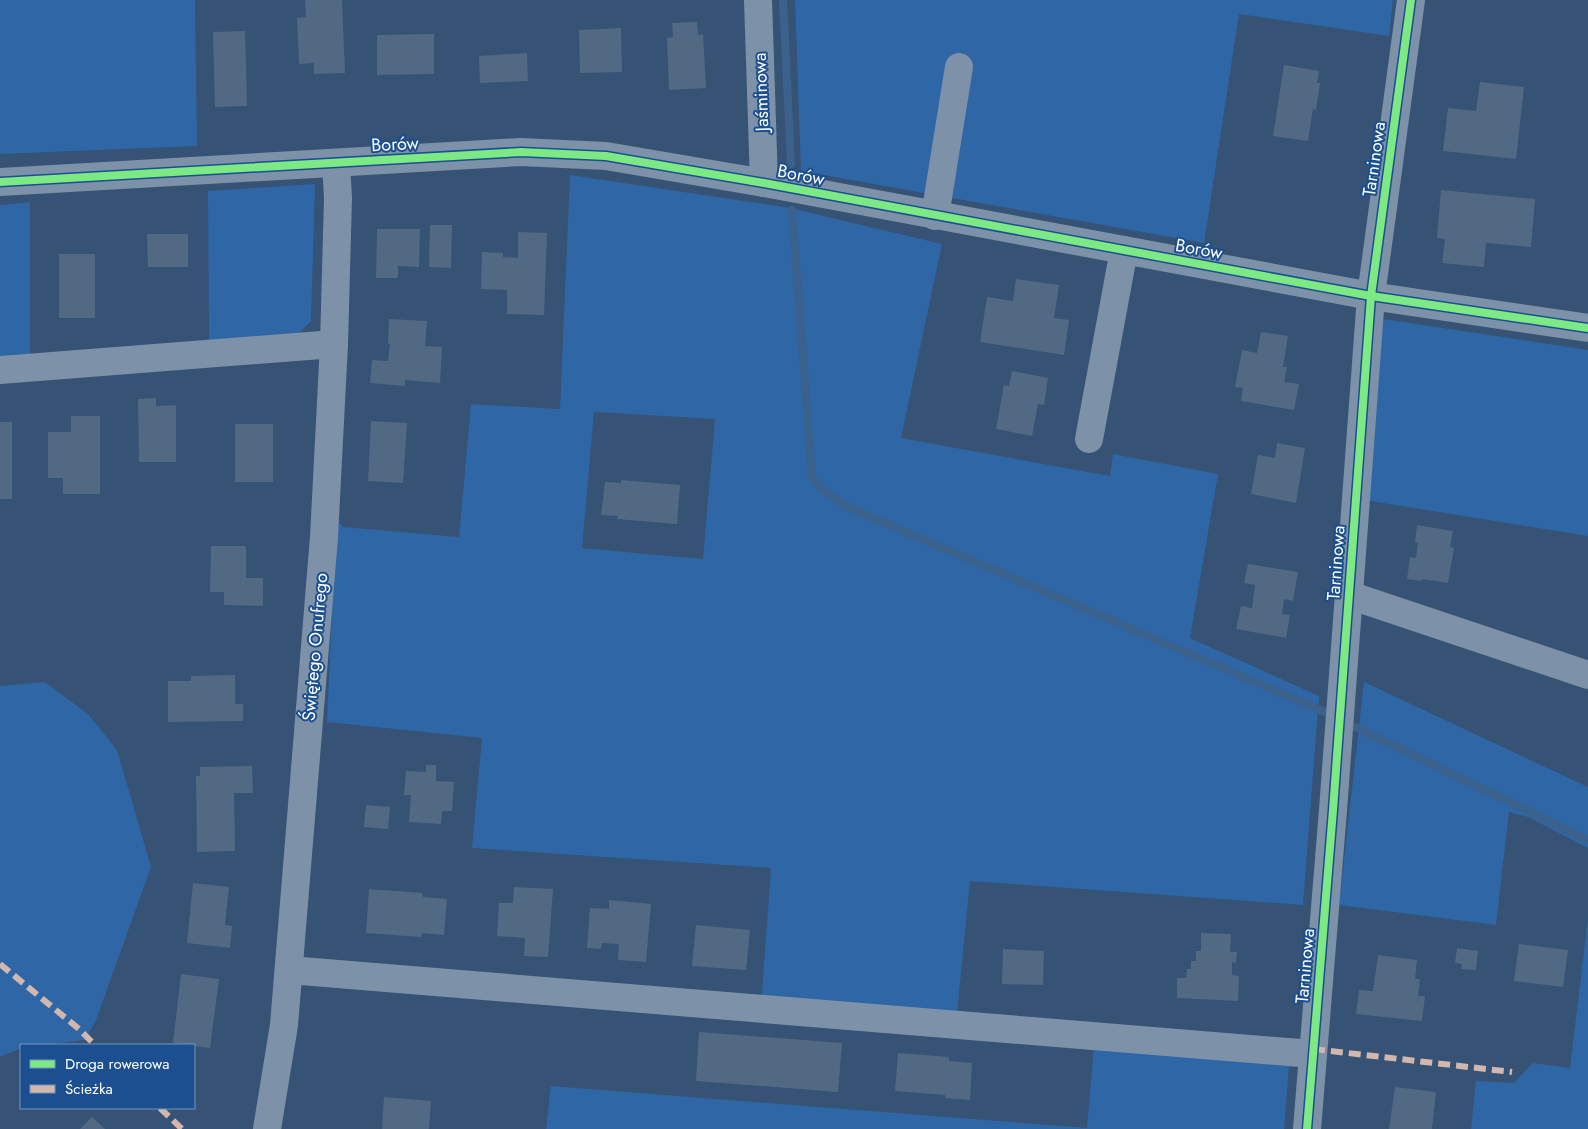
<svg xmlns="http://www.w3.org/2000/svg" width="1588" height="1129" font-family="Jost,sans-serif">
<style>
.green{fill:#2f66a5;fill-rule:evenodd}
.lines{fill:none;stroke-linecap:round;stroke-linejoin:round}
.stream{stroke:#3b618d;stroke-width:8}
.building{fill:#526984}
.minor{stroke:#7d92a8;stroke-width:28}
.quiet{stroke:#d1b7ad;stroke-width:6;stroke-dasharray:12 6;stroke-linecap:butt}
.cycleway-casing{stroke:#1b4f8f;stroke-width:11}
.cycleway{stroke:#7ce984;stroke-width:8}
.labels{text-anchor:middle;stroke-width:4;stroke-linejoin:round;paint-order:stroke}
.street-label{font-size:18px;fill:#fff;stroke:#1b4f8f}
</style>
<rect width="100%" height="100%" fill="#365274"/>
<g class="green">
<polygon points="0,0 195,0 197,146 0,154"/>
<polygon points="795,0 1393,0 1389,36 1239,14 1204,243 801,171"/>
<path d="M570,175l220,33 152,36 -41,194 209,38 3,-22 105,20 -28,164 129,58 -16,209 -333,-24 -13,132 332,53 -5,63h-738l5,-43 536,42 7,-82 -334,-25 11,-153 -299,-20 10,-110 -155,-16 9,-203 7,8 116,10 12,-133 89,5zM594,412l121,7 -12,140 -121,-11z"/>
<polygon points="315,184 311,321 293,339 209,344 208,191"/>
<polygon points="30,202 30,359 0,362 0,205"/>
<polygon points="1383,319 1588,350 1588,536 1364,500"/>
<polygon points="45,682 88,714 117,750 151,867 96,1020 85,1040 43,1045 21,1045 21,1048 0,1057 0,686"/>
<polygon points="1364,682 1588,787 1588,848 1528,817 1509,812 1496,925 1339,905"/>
<polygon points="1588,918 1588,1129 1471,1129 1476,1081 1514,1083 1533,1063 1570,1068"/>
</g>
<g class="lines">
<g class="stream">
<polyline points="783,0 791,164"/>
<polyline points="792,210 812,477 819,487 845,506 1325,712"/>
<polyline points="1351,725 1588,840"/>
</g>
</g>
<g class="building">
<polygon points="305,0 342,0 345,73 314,74 314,63 299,64 297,18 306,17"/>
<polygon points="697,22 698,35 703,34 706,88 669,90 667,38 673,37 672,23"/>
<polygon points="621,28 622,72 580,73 579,30"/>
<polygon points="245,31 247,106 215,107 213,32"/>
<polygon points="434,34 434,74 377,75 377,35"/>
<polygon points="527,53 528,81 480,83 479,56"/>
<polygon points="1284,65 1319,71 1317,83 1320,83 1316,110 1313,109 1308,141 1273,136"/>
<polygon points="1480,82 1524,87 1516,159 1443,151 1448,108 1476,111"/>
<polygon points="1441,190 1535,199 1531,247 1486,243 1484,267 1442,263 1445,239 1437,238"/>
<polygon points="430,225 452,225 451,268 429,267"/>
<polygon points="377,229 420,229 419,267 398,266 398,278 376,278"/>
<polygon points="518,232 547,233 544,315 507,314 507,290 481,289 482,252 503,253 503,257 518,258"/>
<polygon points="147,234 188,234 188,267 148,267"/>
<rect x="59" y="254" width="36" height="64"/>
<polygon points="1016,279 1059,285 1054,318 1069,320 1064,355 980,342 987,297 1013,301"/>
<polygon points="389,319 427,321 425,346 442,347 440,383 405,380 405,386 370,383 372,360 388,361 390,344 388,344"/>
<polygon points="1261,332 1288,336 1283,367 1287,367 1284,382 1299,384 1294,410 1241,401 1243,388 1235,387 1242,350 1257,353"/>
<polygon points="1012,371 1048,378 1044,405 1038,404 1032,436 996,429 1004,385 1009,386"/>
<polygon points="156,398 156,406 176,405 176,462 139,462 138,399"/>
<polygon points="71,416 100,416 100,494 63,494 63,478 48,478 48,432 71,432"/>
<polygon points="371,421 407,423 403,483 368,481"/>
<rect x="0" y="422" width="12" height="77"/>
<rect x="235" y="424" width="38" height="58"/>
<polygon points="1277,443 1305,448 1296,503 1251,494 1258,455 1275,458"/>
<polygon points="621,480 680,485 677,524 617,519 618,516 601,515 605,482 621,483"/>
<polygon points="1417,525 1453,531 1450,547 1454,548 1448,583 1422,579 1422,581 1407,579 1410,557 1416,558 1418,543 1415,542"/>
<polygon points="211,546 246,546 246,578 263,578 263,606 224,605 224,592 210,592"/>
<polygon points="1248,564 1298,572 1293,601 1284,599 1282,614 1290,615 1286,638 1236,629 1241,606 1252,608 1255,585 1244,583"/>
<polygon points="235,675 235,704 243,704 243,721 168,722 168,681 191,681 191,676"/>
<polygon points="426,765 436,765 436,781 454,782 452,811 442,811 441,824 409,822 411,795 404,795 406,771 426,772"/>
<polygon points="252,766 253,793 234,793 235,851 197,852 196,776 200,776 200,767"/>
<polygon points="366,805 390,807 388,829 364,827"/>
<polygon points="193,883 229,887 225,925 232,926 230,948 187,943"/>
<polygon points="514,887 553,889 548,957 524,956 525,938 497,936 499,903 513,903"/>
<polygon points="369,889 422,893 423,897 447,899 444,935 422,933 421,937 366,933"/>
<polygon points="609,900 651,904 646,962 618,960 619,944 602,943 601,949 587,948 590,908 609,909"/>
<polygon points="696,925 750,930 746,970 692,966"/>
<polygon points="1201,933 1231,934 1230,952 1237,952 1236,963 1232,962 1232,975 1239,976 1238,1001 1177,998 1177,978 1186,978 1187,969 1191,969 1191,961 1196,961 1196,951 1201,951"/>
<polygon points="1519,944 1568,950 1563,987 1514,981"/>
<polygon points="1457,948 1478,951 1476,970 1461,969 1462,964 1455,963"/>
<polygon points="1003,949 1044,951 1043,985 1002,984"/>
<polygon points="1378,955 1417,960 1415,979 1420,979 1418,996 1425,996 1422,1021 1356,1014 1359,990 1373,991"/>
<polygon points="181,974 219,979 210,1048 173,1043"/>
<polygon points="699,1032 842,1043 838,1092 696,1081"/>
<polygon points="898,1053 949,1057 949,1061 972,1063 970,1100 945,1098 945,1095 895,1091"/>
<polygon points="1395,1087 1436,1092 1432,1129 1389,1129"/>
<polygon points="384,1097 431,1101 429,1129 382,1129"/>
<polygon points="92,1117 105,1129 80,1129"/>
</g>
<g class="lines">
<g class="minor">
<polyline points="758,0 764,183"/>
<polyline points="0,182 521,152 606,156 764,183 1371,296 1588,328"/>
<polyline points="935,216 959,67"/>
<polyline points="0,370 334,344"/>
<polyline points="1089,439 1124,250"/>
<polyline points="1349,595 1588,675"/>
<polyline points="289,970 1312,1054"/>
<polyline points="267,1129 284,1025 324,537 334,344 338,198 336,163"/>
<polyline points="1307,1129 1333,810 1371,296 1411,0"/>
</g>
<g class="quiet">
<polyline points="0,964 79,1029 95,1045"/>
<polyline points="1313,1049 1512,1072"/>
<polyline points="160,1108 182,1129"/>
</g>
<defs>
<g id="cycleway">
<polyline points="0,182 521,152 606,156 764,183 1371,296 1588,328"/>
<polyline points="1307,1129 1333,810 1371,296 1411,0"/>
</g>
</defs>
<use href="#cycleway" class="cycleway-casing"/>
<use href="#cycleway" class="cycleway"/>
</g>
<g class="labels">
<g class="street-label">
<text transform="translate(761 92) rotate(-92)" y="6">Jaśminowa</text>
<text transform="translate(395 144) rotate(-3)" y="6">Borów</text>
<text transform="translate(1374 159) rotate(-82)" y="6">Tarninowa</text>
<text transform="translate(801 175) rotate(11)" y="6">Borów</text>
<text transform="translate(1199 249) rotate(10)" y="6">Borów</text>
<text transform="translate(1336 563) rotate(-86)" y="6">Tarninowa</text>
<text transform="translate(315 647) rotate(-85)" y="6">Świętego Onufrego</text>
<text transform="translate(1305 966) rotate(-85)" y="6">Tarninowa</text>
</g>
</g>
<rect x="20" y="1044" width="175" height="65" fill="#1b4f8f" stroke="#7695bc"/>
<rect x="30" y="1060" width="25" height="8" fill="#7ce984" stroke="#7695bc"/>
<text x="65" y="1069" font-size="15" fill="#ffffff">Droga rowerowa</text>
<rect x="30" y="1085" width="25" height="8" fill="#d1b7ad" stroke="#7695bc"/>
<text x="65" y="1094" font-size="15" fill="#ffffff">Ścieżka</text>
</svg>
